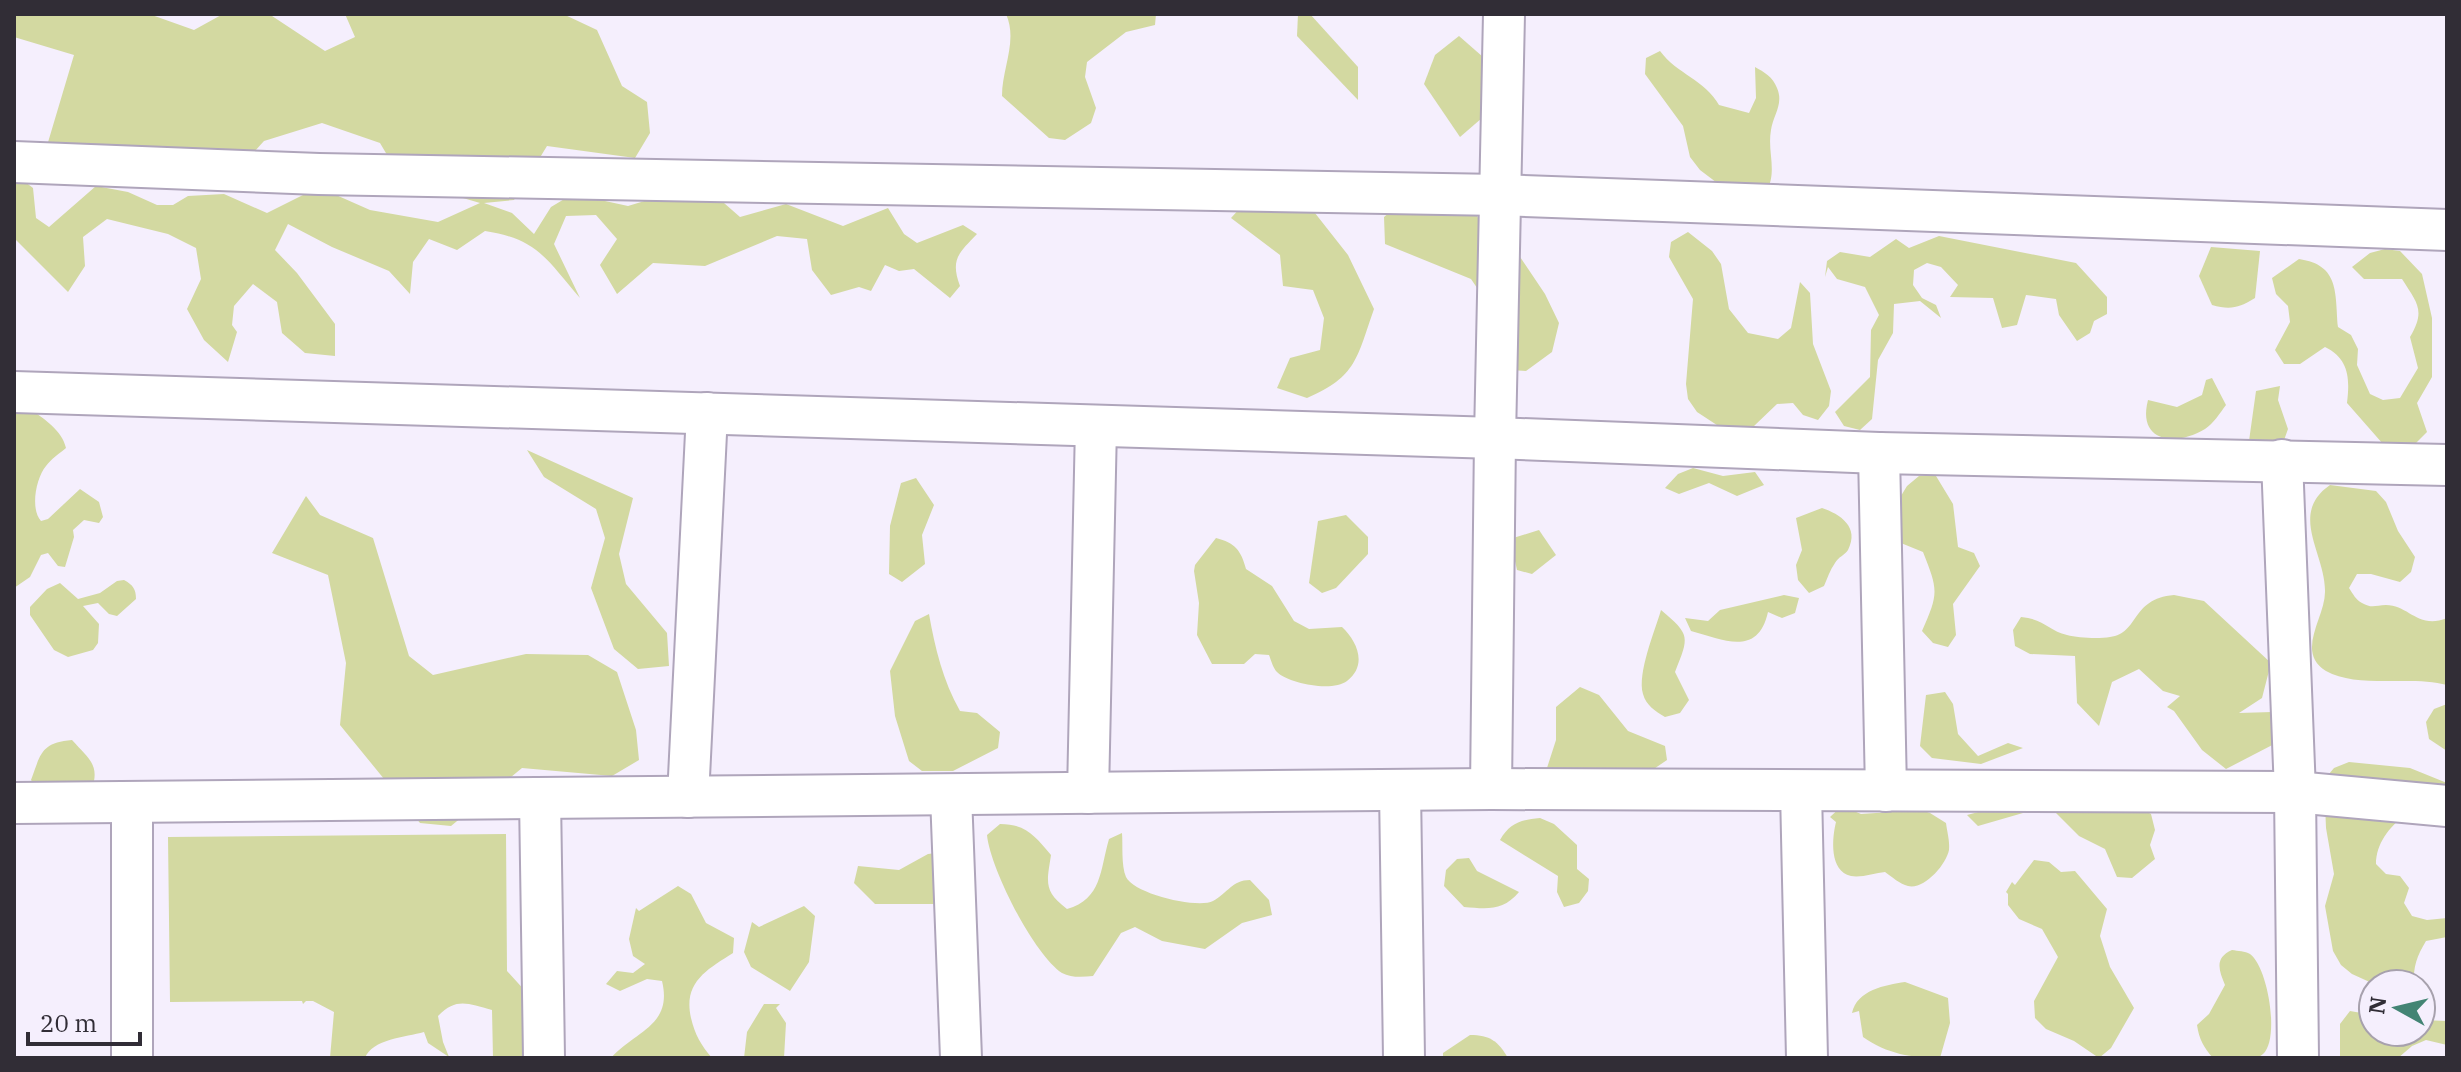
<svg xmlns="http://www.w3.org/2000/svg" width="2461" height="1072" font-family="'IBM Plex Serif',serif">
<style>
.green{fill:#d3d9a1}
.lines{fill:none;stroke-linecap:round;stroke-linejoin:round}
.minor-casing{stroke:#afa5bb;stroke-width:44}
.minor{stroke:#fff;stroke-width:40}
</style>
<rect width="100%" height="100%" fill="#f5effd"/>
<g class="green">
<path d="M14,14h135l45,16 29,-16h46l56,37 30,-14 -10,-23h218l34,16 25,56 25,16 3,31 -15,25 -88,-12 -33,54 -30,3 28,10 22,21 17,-27 15,-9 16,-2 46,10 56,-17 32,7 24,21 46,-13 57,22 45,-18 16,26 13,9 46,-18 14,9c-18,19 -27,25 -17,52l-10,12 -36,-29 -15,2 -14,-6 -14,26 -12,-4 -28,8 -19,-25 -5,-31 -30,-3 -72,30 -52,-3 -36,31 -17,-29 17,-26 -21,-24 -30,1 -12,28 26,54c-33,-38 -42,-59 -95,-67l-28,19 -28,-11 -16,23 -3,32 -21,-23 -57,-24 -44,-23 -13,26 22,23 38,51v32l-30,-3 -23,-20 -5,-31 -24,-18 -19,22 -2,19 5,7 -9,30 -24,-22 -17,-31 14,-30 -5,-31 -28,-14 -61,-15 -24,18 2,29 -17,26 -54,-54v-61l6,1 13,10 3,30 13,9 47,-41 32,6 29,13h16l15,-9 36,-2 43,19 44,-22h16l43,19 68,12 42,-19 -58,-17 -26,-16 -16,-27 -58,-20 -58,18 -21,23 -197,-15 28,-94 -60,-18z"/>
<path d="M1006,14h150l-1,11 -29,7 -39,30 -2,15 11,31 -5,15 -26,17 -16,-2 -47,-42c0,-28 16,-55 4,-82z"/>
<polygon points="1298,14 1310,14 1358,67 1358,100 1297,36"/>
<polygon points="1459,36 1483,57 1482,118 1460,137 1424,84 1435,55"/>
<path d="M1660,51c17,23 45,29 59,54l30,8 7,-15 -1,-31c9,5 18,10 22,21 7,16 -4,27 -6,42 -4,23 7,41 -5,62l-29,6 -37,-28 -10,-13 -7,-31 -38,-52 1,-16z"/>
<path d="M1253,194l58,14 37,47 26,54c-17,48 -17,68 -67,89l-30,-10 13,-30 30,-8 4,-32 -11,-28 -30,-4 -3,-31 -49,-37z"/>
<polygon points="1409,196 1477,216 1482,224 1510,242 1545,294 1559,323 1552,352 1526,371 1495,369 1488,304 1471,279 1385,244 1384,217"/>
<polygon points="1688,232 1712,251 1721,264 1729,309 1748,333 1778,339 1791,328 1800,282 1810,293 1813,344 1831,391 1829,406 1818,420 1803,415 1793,403 1777,404 1754,426 1723,429 1697,412 1688,399 1686,384 1693,299 1669,257 1671,242"/>
<polygon points="1939,236 2076,263 2107,297 2107,314 2094,321 2090,333 2077,341 2059,315 2056,299 2026,295 2017,325 2002,328 1993,298 1950,297 1958,285 1941,267 1927,263 1914,270 1913,285 1922,298 1936,305 1941,318 1920,301 1894,304 1893,333 1878,360 1872,419 1860,430 1844,426 1835,412 1870,377 1871,330 1879,315 1865,287 1837,279 1828,267 1825,277 1827,261 1840,252 1870,257 1896,239 1909,248"/>
<path d="M2211,247l49,4 -5,47c-16,10 -25,12 -43,7l-13,-29z"/>
<path d="M2385,249l15,2 22,23 10,44v59l-15,26 10,29 -22,22 -15,-2 -43,-49c3,-25 2,-44 -22,-56l-25,17h-16l-9,-14 15,-28 -2,-16 -12,-12 -4,-16 27,-19c41,6 36,34 39,68l13,8 7,14 -1,16 13,29 13,6 17,-2 18,-30 -8,-31c16,-27 7,-34 -8,-58h-38l-12,-12 18,-14z"/>
<path d="M2212,378l14,27c-6,8 -13,19 -21,24 -30,18 -68,13 -57,-29l29,7 25,-12 4,-15z"/>
<polygon points="2280,386 2278,400 2288,429 2283,443 2262,450 2249,441 2256,391"/>
<path d="M30,409c14,10 32,21 36,39 -6,5 -15,11 -20,18 -10,12 -16,43 -5,55l7,-2 32,-30 19,13 4,15 -4,6 -15,-3 -11,10 1,7 -9,30 -7,-1 -10,-13 -7,2 -11,22 -16,11v-175z"/>
<polygon points="527,450 633,498 619,554 626,584 667,633 669,666 638,669 614,649 591,588 605,538 596,509 544,477"/>
<polygon points="1693,468 1723,476 1755,472 1764,485 1737,496 1709,483 1679,494 1665,488 1678,474"/>
<path d="M1919,476h17l17,28 5,43 16,6 6,13 -27,38 3,31 -8,12 -15,-4 -11,-12c17,-38 16,-41 1,-79l-27,-11 -6,-27 17,-28z"/>
<polygon points="916,478 934,505 922,535 925,564 902,582 889,574 890,526 901,483"/>
<path d="M2330,485l46,6 10,11 12,29 17,26 -4,15 -11,10 -29,-8h-14l-8,14c4,6 7,12 13,15 10,6 14,2 24,2 23,0 32,25 61,13v67c-34,-10 -90,4 -121,-14 -31,-19 -1,-53 -1,-79 1,-38 -37,-78 5,-107z"/>
<polygon points="306,496 320,515 373,538 409,656 433,675 526,654 588,655 617,672 636,730 639,760 612,776 522,768 451,826 420,823 340,725 346,663 328,575 272,553"/>
<path d="M1822,508c18,6 38,19 26,42 -3,5 -10,7 -13,13 -5,7 -8,16 -11,23l-15,7 -11,-13 -2,-15 6,-15 -6,-32z"/>
<polygon points="1346,515 1368,537 1368,554 1336,588 1322,593 1309,583 1318,521"/>
<polygon points="1539,530 1556,555 1532,574 1517,570 1510,539"/>
<path d="M1216,538c19,5 25,12 30,31l26,17 22,35 15,8 33,-2c15,14 26,38 5,54 -14,11 -58,3 -70,-9 -4,-4 -6,-12 -8,-17l-14,-1 -11,10h-32l-15,-29 2,-32 -5,-32 1,-6z"/>
<path d="M124,580c9,5 12,9 12,19l-19,17 -8,-2 -11,-11 -15,3 16,18 -1,19 -5,7 -25,7 -14,-7 -24,-35v-8l17,-18 13,-6 18,16 22,-6 17,-12z"/>
<path d="M1784,595l15,3 -4,15 -13,5 -14,-6c-10,45 -44,28 -77,19l-6,-13 23,3 12,-11z"/>
<path d="M2174,595l30,6 67,62 -9,35 -23,15 33,-1 9,14 -1,15 -54,28 -24,-19 -28,-39 -7,-4 13,-11 -17,-5 -24,-22 -27,13 -13,44 -22,-23 -2,-47 -45,-2 -15,-8 -2,-16 8,-13c23,2 28,14 46,18 11,3 32,4 43,2 30,-4 20,-38 64,-42z"/>
<path d="M1661,610c30,25 28,27 14,62l14,28 -9,13 -15,4c-10,-6 -19,-12 -22,-23 -6,-21 12,-63 18,-84z"/>
<path d="M929,614c6,34 14,67 31,97l17,2 23,19 -2,16 -45,23h-31l-13,-10 -14,-45 -5,-45 25,-50z"/>
<polygon points="1580,687 1599,695 1628,731 1665,746 1667,760 1614,796 1546,771 1556,740 1556,707"/>
<polygon points="1945,692 1953,704 1958,734 1978,756 2008,743 2023,748 1981,764 1932,758 1920,746 1926,695"/>
<polygon points="2447,704 2447,751 2429,739 2426,722 2434,709"/>
<path d="M72,740c17,19 29,25 19,51l-42,14 -18,-25c10,-27 10,-37 41,-40z"/>
<path d="M2349,762l61,6 37,15v48l-3,-9 -39,-7c-16,12 -29,29 -29,49l10,10 14,2 9,12 -5,15 8,13 15,4 20,-2v19l-21,4c-9,15 -13,25 -12,43h-40l-22,-10 -11,-9 -8,-14 -8,-45 9,-32 -8,-46 -2,-48 10,-12z"/>
<polygon points="2028,799 2137,806 2151,814 2155,830 2150,845 2155,859 2132,878 2117,877 2105,849 2079,836 2056,813 2023,813 1978,826 1967,815"/>
<path d="M1842,806l19,8 60,-4 9,3 16,10c1,8 4,19 3,27 -3,15 -25,40 -41,36 -8,-2 -16,-9 -23,-14 -10,1 -24,6 -34,4 -22,-5 -19,-38 -15,-54l-6,-5z"/>
<path d="M1540,818l14,6 23,21v24l12,10 -1,12 -9,12 -15,4 -7,-15 1,-16 -58,-36c10,-17 20,-20 40,-22z"/>
<path d="M1000,824c26,0 35,12 51,31 -4,27 -8,36 16,54 35,-10 33,-39 42,-70l13,-6c1,12 -1,32 4,44 8,17 72,32 87,24 15,-8 19,-21 37,-21l19,20 3,15 -30,8 -37,26 -43,-8 -27,-14 -14,6 -28,43c-10,1 -22,2 -31,-3 -28,-18 -72,-105 -75,-138z"/>
<path d="M506,834l1,137 20,22 11,30 -16,35h-29l-1,-48c-24,-6 -35,-13 -54,6l5,26 6,15 -21,-14 -4,-11c-18,5 -52,7 -59,26h-35l4,-46 -21,-11h-7l-3,3 -1,-3 -132,1 -2,-165z"/>
<polygon points="944,852 958,860 935,904 875,904 854,883 858,866 899,870 928,854"/>
<path d="M1469,858l8,13 42,21c-16,19 -31,17 -55,15l-20,-21 2,-16 11,-11z"/>
<polygon points="2034,860 2049,862 2061,872 2075,871 2107,909 2100,936 2110,967 2134,1008 2111,1048 2099,1058 2074,1041 2046,1029 2035,1018 2034,1001 2058,957 2042,929 2019,919 2008,905 2008,894 2006,892 2012,882 2015,885"/>
<path d="M678,886l13,8 15,29 28,15 -1,15c-27,17 -50,30 -42,65 4,17 10,27 21,40h-101c24,-27 62,-32 51,-77l-15,-2 -27,12 -14,-7 11,-13 16,2 12,-9 -12,-8 -4,-17 7,-31 3,3z"/>
<polygon points="804,906 815,916 809,962 790,991 751,967 744,952 752,922 759,927"/>
<path d="M2232,950c6,1 13,1 18,4 18,13 30,85 13,100 -10,9 -38,4 -50,4 -9,-10 -14,-19 -16,-33l12,-11 16,-29c-6,-15 -11,-27 7,-35z"/>
<path d="M1905,982l43,16 2,25 -10,35c-28,0 -53,-4 -77,-21l-4,-26 -7,2c5,-23 33,-28 53,-31z"/>
<polygon points="764,1004 780,1004 776,1008 786,1023 784,1058 744,1058 747,1032"/>
<polygon points="2350,1011 2373,1015 2373,1032 2421,1032 2421,1020 2447,1021 2447,1045 2426,1040 2412,1046 2398,1058 2340,1058 2340,1024"/>
<path d="M1470,1035c20,0 28,6 38,23h-65v-5z"/>
</g>
<g class="lines">
<defs>
<g id="minor">
<polyline points="14,162 319,174 1500,195 2447,230"/>
<polyline points="14,392 1495,438 1879,453 2447,465"/>
<polyline points="1879,453 1886,791"/>
<polyline points="2282,460 2295,792 2298,1058"/>
<polyline points="1491,789 1495,438 1504,14"/>
<polyline points="1400,790 1404,1058"/>
<polyline points="1801,791 1807,1058"/>
<polyline points="1088,793 1096,426"/>
<polyline points="951,795 961,1058"/>
<polyline points="688,797 707,413"/>
<polyline points="540,798 544,1058"/>
<polyline points="14,803 1491,789 2295,792 2447,806"/>
<polyline points="132,1058 132,802"/>
</g>
</defs>
<use href="#minor" class="minor-casing"/>
<use href="#minor" class="minor"/>
</g>
<rect width="2461" height="1072" fill="none" stroke="#312d36" stroke-width="32"/>
<g transform="translate(2397 1008) rotate(278)"><circle r="38" fill="#f5effd" stroke="#a7a1ad" stroke-width="2"/>
<path d="M0-6L14 30L0 20L-14 30Z" fill="#438474"/>
<text y="-12" font-size="22" font-weight="bold" text-anchor="middle" fill="#312d36">N</text>
</g>
<path d="M28 1032v12h112v-12" fill="none" stroke="#312d36" stroke-width="4"/>
<text x="40" y="1032" font-size="24" fill="#312d36" stroke="#f5effd" stroke-width="6" paint-order="stroke">20 m</text>
</svg>
